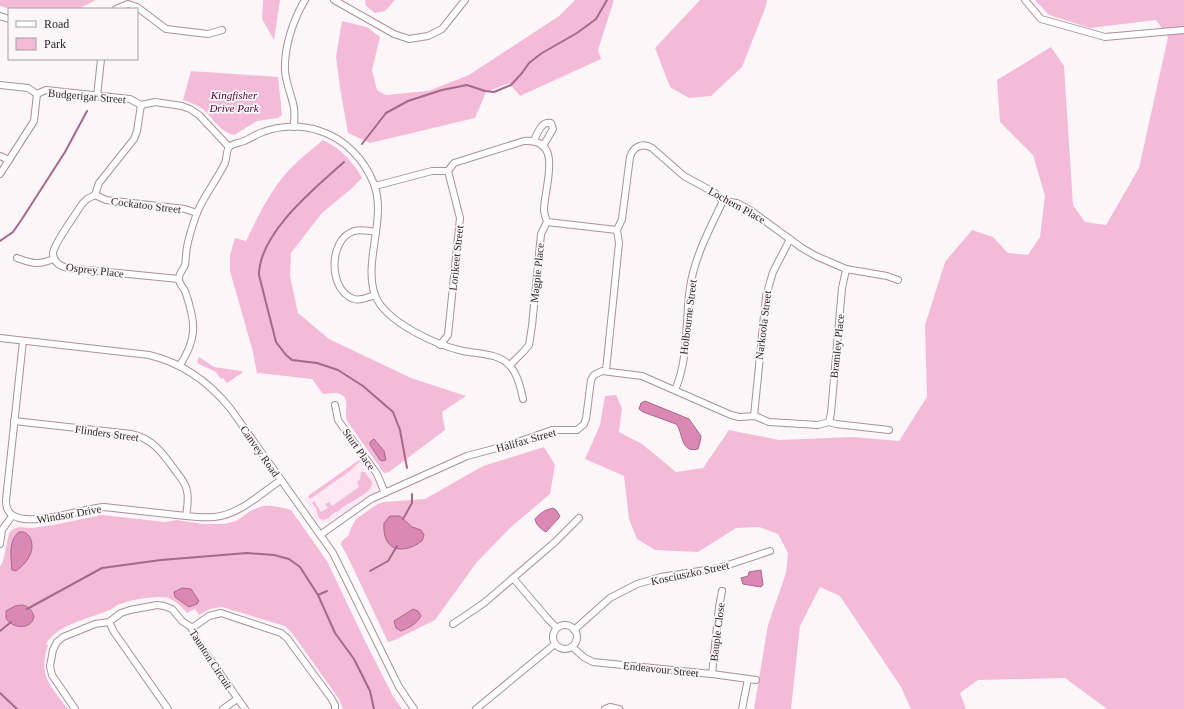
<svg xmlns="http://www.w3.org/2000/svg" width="1184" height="709" font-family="'Times New Roman',serif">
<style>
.built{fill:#fee8f3}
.green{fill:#f4bbd8}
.water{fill:#db88b5;stroke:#a6688a}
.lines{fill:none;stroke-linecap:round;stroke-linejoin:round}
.stream{stroke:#a6688a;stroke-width:2}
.street-casing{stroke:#aa8f9c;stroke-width:8}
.street{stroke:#fff;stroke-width:6}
.labels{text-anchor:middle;stroke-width:3.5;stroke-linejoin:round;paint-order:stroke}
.park-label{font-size:11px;font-style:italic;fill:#4d0234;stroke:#fcf6f9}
.street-label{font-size:11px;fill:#291f24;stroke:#fcf6f9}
</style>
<rect width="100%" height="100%" fill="#fcf6f9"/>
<polygon class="built" points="362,458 378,484 377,490 338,517 326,523 319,522 314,517 313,511 304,499"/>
<g class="green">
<polygon points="0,0 96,0 78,9 10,9 0,6"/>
<polygon points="263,0 280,0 274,40 262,19"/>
<polygon points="365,0 395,0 385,11 375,13 366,6"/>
<polygon points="575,0 614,0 598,50 601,59 520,96 509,83 486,92 475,118 370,143 348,133 340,88 336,57 342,21 367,27 380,37 372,70 377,90 386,95 428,91 469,75 559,16"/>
<polygon points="700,0 767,0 766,6 742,67 711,96 689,98 670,87 655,48"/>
<polygon points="1035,0 1184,0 1184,709 1107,709 1065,678 978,680 960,693 966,709 911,709 901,687 840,596 820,587 800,626 791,709 754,709 768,625 786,573 788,553 778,534 759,527 736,528 698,552 655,550 637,539 629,519 624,476 585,459 600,425 605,396 616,395 622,408 619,432 642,444 676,472 703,468 729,430 779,440 853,437 899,441 927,397 925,325 945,262 972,230 993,237 1008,253 1028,255 1040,237 1045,196 1033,155 1000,122 997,80 1051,47 1064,66 1073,205 1085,222 1106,225 1139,168 1168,37 1156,20 1090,28 1049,15"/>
<path d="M191,71l87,6 4,38 -4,3 -21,3 -23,14c-12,-2 -20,-15 -29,-24 -6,-6 -14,-8 -22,-11z"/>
<path d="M323,140c18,9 30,21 39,38l-11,11 -29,24 -31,40 -1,23 8,37 31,26 82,39 55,18 -24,16 3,18 -56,42 -5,1 -37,-52c-4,-10 6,-25 -11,-28 -4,0 -8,1 -13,1l-11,-15 -53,-6 -2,1 -4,-22 -23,-81v-16l5,-17 11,3c12,-25 28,-58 49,-77 9,-9 19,-16 28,-24z"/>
<polygon points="199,357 214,367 242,371 242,373 227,383 223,378 221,379 216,372 199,364 197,362"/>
<polygon points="544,447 555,465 550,494 510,528 477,562 435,620 395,640 388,642 347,555 341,545 342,541 348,536 352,526 356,519 378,504 384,502 425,499 483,466"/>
<polygon points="359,460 360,461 350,471 310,499 308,496"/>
<path d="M361,472h4c2,4 6,6 7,11 1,11 -27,20 -33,28 -4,1 -8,3 -10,7l-6,2 -4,-2 -3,-10 -4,-5 2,-2 7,11 7,-4 -3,-4 4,-2 3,4 27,-19 -2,-5 3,-3z"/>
<path d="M262,506c9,-1 19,1 29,4l36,51 37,78 29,57 9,13h-59l-4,-10 -47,-66 -7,-7 -63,-19 -12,2 -11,6 -4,-6 -8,4c-5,-6 -11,-12 -19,-15 -11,-3 -37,2 -48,6 -5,2 -9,6 -13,7 -20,8 -50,14 -61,33l2,1c-10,31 2,40 20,64h-68v-142l3,-6 6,-28 4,-4 6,-2 13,1 21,-3 49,-10 63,7 12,-2 26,4h21l12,-3 16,-11z"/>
</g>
<g class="water">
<path d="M645,401l44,18 12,17 -1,6 -2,7c-18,5 -15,-18 -22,-25l-33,-12 -4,-3 2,-6z"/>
<polygon points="374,439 384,451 386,460 382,461 380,460 370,445 370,442"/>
<path d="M553,508l3,2 4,6 -2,3 -12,13c-5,-3 -10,-7 -11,-13 5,-6 10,-9 18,-11z"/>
<path d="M390,516h10l12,11 9,3 3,5 -2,6c-21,15 -40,9 -38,-18z"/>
<path d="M19,532h5c9,4 10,17 5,25 -3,6 -8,10 -13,14l-4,-1c-1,-13 -4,-29 7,-38z"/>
<polygon points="761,570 763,585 761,587 743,584 741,578 748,576 749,572"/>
<polygon points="182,588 191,589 199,601 197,604 189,607 175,597 174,592"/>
<path d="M22,605c7,1 10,5 12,12 -3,13 -22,12 -28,1v-7l9,-5z"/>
<path d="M413,609l5,2 3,5c-4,8 -13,12 -20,15l-5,-3 -2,-7z"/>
</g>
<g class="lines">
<g class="stream">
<polyline points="362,144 386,113 408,101 442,90 467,85 485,91 494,92 511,85 522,73 529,63 542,53 577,33 596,19 607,0"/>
<path d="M344,162c-29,26 -85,71 -85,113l17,67 10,13 6,5 25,3 21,7 25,16 30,26 7,18 7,38"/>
<polyline points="0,241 13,232 22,219 65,152 87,111"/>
<polyline points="403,519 412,503 412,494"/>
<polyline points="370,571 388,561 397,546"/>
<polyline points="318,595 335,633 354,659 370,691 374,709"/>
<polyline points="27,609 102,568 161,560 247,553 274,555 289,559 300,567 318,595 327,591"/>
<polyline points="0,631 11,622"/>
<polyline points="0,693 17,709"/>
</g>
<defs>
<g id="street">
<polyline points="334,0 394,34 409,39 428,36 442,29 465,0"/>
<polyline points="1025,0 1041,19 1105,37 1184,30"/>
<polyline points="116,9 128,4 137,7 166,29 208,34 222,30"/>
<polyline points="0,16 9,19"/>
<polyline points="0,85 28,88 37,94 46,90 130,99 141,105 155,102 182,106 190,109 199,115 229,147"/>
<polyline points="97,97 101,59"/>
<path d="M141,105l-4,26 -3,8 -35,44 -4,12 -8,4 -5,5c-6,10 -28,39 -29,49 0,9 7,13 14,15l112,11"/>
<path d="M294,127c0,-7 1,-13 0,-19 -2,-12 -8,-24 -9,-37 -1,-24 8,-51 20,-71"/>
<path d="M534,140c4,-7 7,-19 17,-17l2,6 -10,17"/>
<polyline points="0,156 9,160"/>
<polyline points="0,174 34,121 37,94"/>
<path d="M375,186l57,-15h16l6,-8 70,-22c41,-3 20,46 20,69 0,4 2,8 3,12l-6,12 -9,92 -3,19 -6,7 -13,13"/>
<polyline points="95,195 106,200 185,209 197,213"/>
<polyline points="547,222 617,230"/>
<path d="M17,258c16,6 21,7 37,1"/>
<path d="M375,295c-7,2 -14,6 -21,4 -26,-8 -26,-60 0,-68 7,-2 15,0 22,1"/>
<path d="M0,338l149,17c34,8 59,26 81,53l103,145 66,134 15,22"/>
<path d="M23,341l-17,159c-2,39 77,7 98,7l82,9"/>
<polyline points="440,345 448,335 460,218 448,171"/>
<path d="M180,365c17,-26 16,-42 6,-71 -1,-6 -8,-10 -7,-16 0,-5 4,-8 6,-13 1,-6 1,-12 2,-18 2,-11 6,-23 10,-34 7,-18 20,-33 28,-50 2,-5 1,-14 5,-17 4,-3 10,-3 14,-5 6,-2 12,-7 19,-9 18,-7 39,-7 57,-1 25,8 44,28 54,53 13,35 -11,77 1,111 10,27 61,50 88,56 15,3 36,2 47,15 7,7 11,23 13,33"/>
<path d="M606,371l13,-128 -2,-13 5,-11 8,-62c3,-10 12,-15 22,-9l32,28 31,17 8,8 14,2 13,7 52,38 14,8 30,13 41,7 11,4"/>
<path d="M675,390c14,-31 10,-70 15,-103 5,-31 20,-59 33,-86"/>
<polyline points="335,405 338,420 377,474 385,493"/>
<polyline points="754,416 766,296 773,272 790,239"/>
<path d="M14,421l117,13c22,4 33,21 46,39 4,5 9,11 10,18 2,8 0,17 -1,25 9,1 18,2 28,1 25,-2 46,-23 67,-37"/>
<polyline points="829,422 831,413 842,288 846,270"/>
<polyline points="320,535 371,499 467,456 512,444 552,430 577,430 584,424 586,419 591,380 594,375 602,371 642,376 731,415 739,417 755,416 769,422 818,425 829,422 836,424 889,430"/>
<polyline points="0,544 2,530 12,516"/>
<polyline points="513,578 548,619 557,628"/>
<polyline points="109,622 121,613 130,610 157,605 164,606 172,609 182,621 191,627 198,642 245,709"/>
<polyline points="453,624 484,603 555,542 579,518"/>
<circle cx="565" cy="637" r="12"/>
<polyline points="192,628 209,616 221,613 281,633 287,638 331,698 335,705 335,709"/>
<polyline points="574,630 610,598 637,584 661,577 719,568 770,551"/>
<polyline points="572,647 585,658 593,662 712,674 756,680"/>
<polyline points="712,674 719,607 722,591"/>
<polyline points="75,709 52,675 50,666 53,650 57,642 63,637 95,624 109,622 114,632 168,709"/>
<polyline points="223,709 237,699"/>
<polyline points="476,709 555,644"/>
<polyline points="605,709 610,707 619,709"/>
<polyline points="742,709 748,679"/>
</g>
</defs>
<use href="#street" class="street-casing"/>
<use href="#street" class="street"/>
</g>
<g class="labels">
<g class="park-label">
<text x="234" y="99">Kingfisher<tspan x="234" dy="13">Drive Park</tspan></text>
</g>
<g class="street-label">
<text transform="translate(87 96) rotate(5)" y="4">Budgerigar Street</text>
<text transform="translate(146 205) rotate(7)" y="4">Cockatoo Street</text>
<text transform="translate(737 205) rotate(29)" y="4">Lochern Place</text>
<text transform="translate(456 258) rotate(-84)" y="4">Lorikeet Street</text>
<text transform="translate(95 270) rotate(7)" y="4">Osprey Place</text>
<text transform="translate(537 273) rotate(-84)" y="4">Magpie Place</text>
<text transform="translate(688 317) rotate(-83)" y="4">Holbourne Street</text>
<text transform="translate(763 325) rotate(-83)" y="4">Narkoola Street</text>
<text transform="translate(837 346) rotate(-84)" y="4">Bramley Place</text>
<text transform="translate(107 433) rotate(8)" y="4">Flinders Street</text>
<text transform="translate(526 440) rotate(-16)" y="4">Halifax Street</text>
<text transform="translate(359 449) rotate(55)" y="4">Sturt Place</text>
<text transform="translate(260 451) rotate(55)" y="4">Canvey Road</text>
<text transform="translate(69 514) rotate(-10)" y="4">Windsor Drive</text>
<text transform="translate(690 573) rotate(-12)" y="4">Kosciuszko Street</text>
<text transform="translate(717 632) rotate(-83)" y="4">Bauple Close</text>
<text transform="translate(211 659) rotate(57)" y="4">Taunton Circuit</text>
<text transform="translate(661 669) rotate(6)" y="4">Endeavour Street</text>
</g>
</g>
<rect x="8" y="8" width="130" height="52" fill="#fcf6f9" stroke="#a8a0a4"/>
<rect x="16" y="21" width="20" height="6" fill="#ffffff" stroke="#a8a0a4"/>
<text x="44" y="28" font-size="12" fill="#291f24">Road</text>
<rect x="16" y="38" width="20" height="12" fill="#f4bbd8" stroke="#a8a0a4"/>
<text x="44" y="48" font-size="12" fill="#291f24">Park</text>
</svg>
